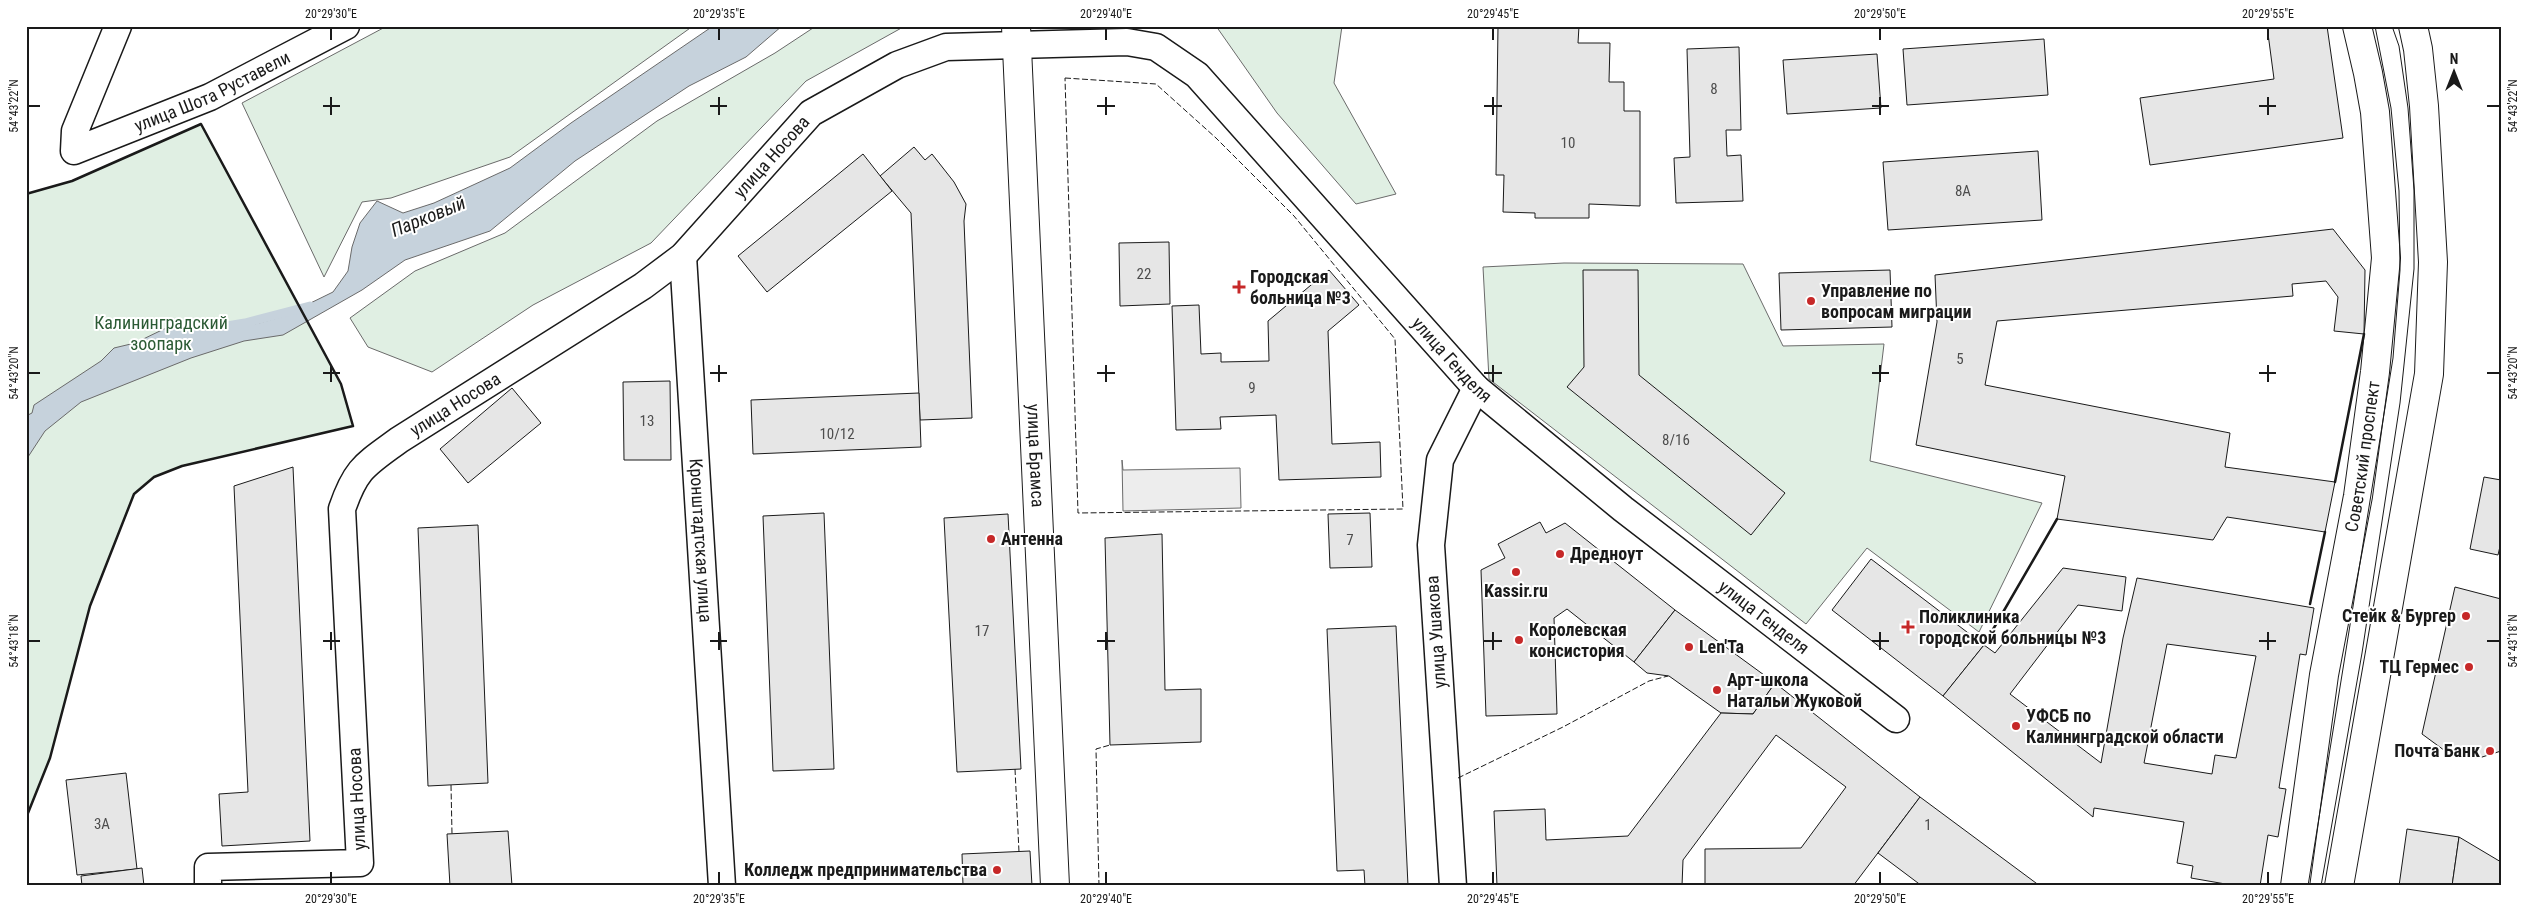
<svg xmlns="http://www.w3.org/2000/svg" width="2527" height="912" font-family="'Roboto Condensed',sans-serif">
<style>
.green{fill:#e0efe3;stroke:#6a6a6a}
.parking{fill:#ededed;stroke:#6a6a6a}
.water{fill:#c6d2dc;stroke:#6a6a6a}
.lines{fill:none;stroke-linecap:round;stroke-linejoin:round}
.stream{stroke:#c6d2dc;stroke-width:9}
.building{fill:#e6e6e6;stroke:#1a1a1a;fill-rule:evenodd}
.street-casing{stroke:#1a1a1a;stroke-width:29}
.secondary-casing{stroke:#1a1a1a;stroke-width:30}
.primary-casing{stroke:#1a1a1a;stroke-width:30}
.street{stroke:#fff;stroke-width:26}
.secondary{stroke:#fff;stroke-width:28}
.primary{stroke:#fff;stroke-width:28}
.tram{stroke:#1a1a1a;stroke-width:1}
.fence{stroke:#1a1a1a;stroke-width:1;stroke-dasharray:6 2.5;stroke-linecap:butt}
.wall{stroke:#1a1a1a;stroke-width:2.5}
.ticks{fill:none;stroke:#1a1a1a;stroke-width:2}
.poi-dot{fill:#c62828;stroke:#fff;stroke-width:2}
.labels{text-anchor:middle;stroke-width:4;stroke-linejoin:round;paint-order:stroke}
.number-label{font-size:15px;fill:#4d4d4d}
.street-label{font-size:18px;fill:#1a1a1a;stroke:#fff}
.poi-label{font-size:18px;font-weight:bold;fill:#1a1a1a;stroke:#fff;text-anchor:start}
.park-label{font-size:18px;fill:#2b5a34;stroke:#fff}
.water-label{font-size:19px;font-style:italic;fill:#1a1a1a;stroke:#fff}
.neatline{fill:none;stroke:#1a1a1a;stroke-width:2}
.ticks-label{font-size:12px;text-anchor:middle;fill:#1a1a1a}
</style>
<rect width="100%" height="100%" fill="#fff"/>
<g class="green">
<polygon points="387,26 693,26 510,157 391,198 362,202 324,277 242,103"/>
<polygon points="816,26 905,26 806,81 651,243 533,305 432,372 368,347 350,318 415,271 505,233 657,121 775,53"/>
<polygon points="1216,26 1342,26 1334,83 1396,194 1356,204 1277,113"/>
<polygon points="201,124 341,384 353,426 182,466 154,477 134,494 90,606 50,758 26,818 26,194 72,181"/>
<polygon points="1564,263 1743,264 1783,346 1884,344 1870,461 2042,503 1979,632 1867,548 1806,624 1489,379 1483,267"/>
</g>
<polygon class="parking" points="1122,460 1123,470 1240,468 1241,508 1123,511"/>
<polygon class="water" points="713,26 782,26 746,57 689,86 575,161 490,231 405,260 362,290 283,335 244,341 191,358 81,402 45,431 26,460 26,416 32,413 34,405 101,361 114,348 135,343 164,329 193,325 234,328 259,323 284,316 333,292 348,271 352,247 360,223 377,201 403,213 434,203 510,168 571,123"/>
<g class="lines">
<polyline class="stream" points="209,329 245,323 310,306"/>
</g>
<g class="building">
<polygon points="1498,26 1579,26 1578,43 1610,43 1609,82 1624,82 1624,111 1640,111 1640,206 1589,204 1589,218 1535,218 1535,213 1503,212 1504,175 1496,175"/>
<polygon points="2267,26 2327,26 2343,138 2150,165 2140,98 2274,79"/>
<polygon points="2044,39 2048,95 1907,105 1903,49"/>
<polygon points="1739,47 1741,130 1726,130 1727,156 1741,155 1743,201 1676,203 1674,158 1690,157 1687,49"/>
<polygon points="1877,54 1881,108 1787,114 1783,60"/>
<polygon points="914,147 925,160 932,154 954,182 966,204 964,221 972,418 920,420 911,213 880,176"/>
<polygon points="2038,151 2042,220 1888,230 1883,162"/>
<polygon points="863,154 892,191 767,292 738,256"/>
<polygon points="2333,229 2365,270 2364,334 2334,331 2338,297 2326,281 2292,284 2293,296 1997,321 1985,385 2230,433 2225,467 2335,482 2325,532 2227,517 2213,540 2057,519 2065,476 1916,445 1937,322 1935,275"/>
<polygon points="1169,242 1170,304 1120,306 1119,243"/>
<polygon points="1329,270 1359,305 1328,331 1332,444 1380,442 1381,477 1279,480 1276,415 1220,417 1221,429 1176,430 1172,306 1199,305 1201,354 1221,353 1221,362 1269,361 1268,321"/>
<polygon points="1583,270 1638,270 1639,375 1785,493 1751,535 1567,387 1584,367"/>
<polygon points="1890,270 1892,327 1781,330 1779,273"/>
<polygon points="670,381 671,460 624,460 623,382"/>
<polygon points="512,388 541,423 468,483 440,449"/>
<polygon points="919,393 921,447 753,454 751,400"/>
<polygon points="293,467 310,841 222,846 219,794 248,792 234,486"/>
<polygon points="2484,477 2501,480 2501,542 2498,555 2470,549"/>
<polygon points="824,513 834,769 773,771 763,516"/>
<polygon points="1370,513 1372,567 1330,568 1328,514"/>
<polygon points="1008,514 1021,769 957,772 944,518"/>
<polygon points="1540,522 1546,533 1565,523 1675,610 1634,662 1567,609 1554,618 1557,714 1486,716 1481,570 1505,558 1498,544"/>
<polygon points="478,525 488,783 428,786 418,528"/>
<polygon points="1162,534 1165,690 1201,689 1201,742 1110,745 1105,538"/>
<polygon points="1871,559 1984,645 1943,696 1832,610"/>
<path d="M2063,568l63,9 -4,34 -44,-6 -68,89 91,69 22,-125 14,-60 177,30 -8,47 -6,-1 -21,134 7,1 -8,48 -10,-2 -8,51h-23l-46,-8 2,-12 -16,-3 7,-41 -90,-14 -1,9 -150,-121 41,-51 11,8zM2167,644l89,12 -20,102 -21,-3 -3,19 -68,-11z"/>
<polygon points="2455,587 2501,599 2501,751 2479,758 2452,756 2422,734"/>
<polygon points="1675,610 1775,683 1753,714 1721,713 1669,676 1647,673 1634,662"/>
<polygon points="1396,626 1408,886 1365,886 1364,870 1337,871 1327,629"/>
<polygon points="1775,683 1920,797 1853,886 1705,886 1705,849 1801,848 1846,787 1776,735 1683,860 1682,886 1497,886 1494,811 1545,809 1546,840 1628,836 1721,713 1753,714"/>
<polygon points="126,773 137,869 77,875 66,780"/>
<polygon points="1920,797 2040,886 1922,886 1878,853"/>
<polygon points="2407,829 2459,837 2452,886 2399,886"/>
<polygon points="508,831 512,886 450,886 447,834"/>
<polygon points="2459,837 2501,862 2501,886 2452,886"/>
<polygon points="1030,851 1032,886 963,886 962,854"/>
<polygon points="142,868 144,886 82,886 81,876"/>
</g>
<g class="lines">
<defs>
<g id="street">
<path id="s1" d="M118,26l-43,105 -1,20 136,-54 136,-71"/>
<path id="s2" d="M683,256l39,630"/>
<path id="s3" d="M208,886v-19l152,-4 -18,-354c14,-41 23,-44 57,-69l244,-154 40,-30 128,-143 86,-48 49,-18 181,-5 29,5 41,28 279,313 147,121 273,210"/>
<polyline points="1453,886 1431,545 1440,460 1476,388"/>
</g>
<g id="secondary">
<path id="s4" d="M1016,26l39,860"/>
</g>
<g id="primary">
<path id="s5" d="M2295,886l29,-211 34,-179 17,-124 11,-114 -11,-146 -7,-39 -11,-47"/>
<polyline points="2339,886 2429,374 2433,262 2424,106 2418,49 2413,26"/>
</g>
</defs>
<use href="#street" class="street-casing"/>
<use href="#secondary" class="secondary-casing"/>
<use href="#primary" class="primary-casing"/>
<use href="#street" class="street"/>
<use href="#secondary" class="secondary"/>
<use href="#primary" class="primary"/>
<g class="tram">
<polyline points="2308,886 2393,358 2400,270 2399,191 2391,108 2375,26"/>
<polyline points="2321,886 2362,653 2400,403 2414,269 2414,190 2408,108 2399,46 2392,26"/>
</g>
<g class="fence">
<polygon points="1065,78 1156,84 1216,138 1294,216 1395,339 1403,509 1078,513"/>
<polyline points="1015,769 1019,852"/>
<polyline points="1458,778 1563,727 1649,681 1668,676"/>
<polyline points="451,785 452,834"/>
<polyline points="1099,886 1096,749 1110,745"/>
</g>
<g class="wall">
<polyline points="26,194 72,181 201,124 341,384 353,426 182,466 154,477 134,494 90,606 50,758 26,818"/>
<polyline points="2335,482 2364,334"/>
<polyline points="2310,604 2325,532"/>
<polyline points="1984,645 2057,519"/>
</g>
</g>
<path class="ticks" d="M331,28v12M719,28v12M1106,28v12M1493,28v12M1880,28v12M2268,28v12M331,97v18M719,97v18M1106,97v18M1493,97v18M1880,97v18M2268,97v18M28,106h12M323,106h17M710,106h17M1097,106h18M1484,106h18M1872,106h17M2259,106h17M2487,106h13M331,365v17M719,365v17M1106,365v17M1493,365v17M1880,365v17M2268,365v17M28,373h12M323,373h17M710,373h17M1097,373h18M1484,373h18M1872,373h17M2259,373h17M2487,373h13M331,632v18M719,632v18M1106,632v18M1493,632v18M1880,632v18M2268,632v18M28,641h12M323,641h17M710,641h17M1097,641h18M1484,641h18M1872,641h17M2259,641h17M2487,641h13M331,872v12M719,872v12M1106,872v12M1493,872v12M1880,872v12M2268,872v12"/>
<g class="poi-dot">
<path d="M1236.5 279.5h5v5h5v5h-5v5h-5v-5h-5v-5h5z"/>
<circle cx="1811" cy="301" r="5"/>
<circle cx="991" cy="539" r="5"/>
<circle cx="1560" cy="554" r="5"/>
<circle cx="1516" cy="572" r="5"/>
<circle cx="2466" cy="616" r="5"/>
<path d="M1905.5 619.5h5v5h5v5h-5v5h-5v-5h-5v-5h5z"/>
<circle cx="1519" cy="640" r="5"/>
<circle cx="1689" cy="647" r="5"/>
<circle cx="2469" cy="667" r="5"/>
<circle cx="1717" cy="690" r="5"/>
<circle cx="2016" cy="726" r="5"/>
<circle cx="2490" cy="751" r="5"/>
<circle cx="997" cy="870" r="5"/>
</g>
<g class="labels">
<g class="number-label">
<text x="1714" y="94">8</text>
<text x="1568" y="148">10</text>
<text x="1963" y="196">8А</text>
<text x="1144" y="279">22</text>
<text x="1960" y="364">5</text>
<text x="1252" y="393">9</text>
<text x="647" y="426">13</text>
<text x="837" y="439">10/12</text>
<text x="1676" y="445">8/16</text>
<text x="1350" y="545">7</text>
<text x="982" y="636">17</text>
<text x="102" y="829">3А</text>
<text x="1928" y="830">1</text>
</g>
<g class="street-label">
<text dy="6" stroke="none"><textPath href="#s1" startOffset="284">улица Шота Руставели</textPath></text>
<text dy="6" stroke="none"><textPath href="#s3" startOffset="1089">улица Носова</textPath></text>
<text dy="6" stroke="none"><textPath href="#s3" startOffset="1941">улица Генделя</textPath></text>
<text dy="6" stroke="none"><textPath href="#s3" startOffset="684">улица Носова</textPath></text>
<text dy="6" stroke="none"><textPath href="#s4" startOffset="430">улица Брамса</textPath></text>
<text dy="6" stroke="none"><textPath href="#s5" startOffset="435">Советский проспект</textPath></text>
<text dy="6" stroke="none"><textPath href="#s2" startOffset="285">Кронштадтская улица</textPath></text>
<text dy="6" stroke="none"><textPath href="#s3" startOffset="2346">улица Генделя</textPath></text>
<text transform="translate(1436 632) rotate(-94)" y="6">улица Ушакова</text>
<text transform="translate(357 799) rotate(-93)" y="6">улица Носова</text>
</g>
<g class="poi-label">
<text x="1250" y="283">Городская<tspan x="1250" dy="21">больница №3</tspan></text>
<text x="1821" y="297">Управление по<tspan x="1821" dy="21">вопросам миграции</tspan></text>
<text x="1001" y="545">Антенна</text>
<text x="1570" y="560">Дредноут</text>
<text x="1516" y="597" text-anchor="middle">Kassir.ru</text>
<text x="2456" y="622" text-anchor="end">Стейк &amp; Бургер</text>
<text x="1919" y="623">Поликлиника<tspan x="1919" dy="21">городской больницы №3</tspan></text>
<text x="1529" y="636">Королевская<tspan x="1529" dy="21">консистория</tspan></text>
<text x="1699" y="653">Len'Ta</text>
<text x="2459" y="673" text-anchor="end">ТЦ Гермес</text>
<text x="1727" y="686">Арт-школа<tspan x="1727" dy="21">Натальи Жуковой</tspan></text>
<text x="2026" y="722">УФСБ по<tspan x="2026" dy="21">Калининградской области</tspan></text>
<text x="2480" y="757" text-anchor="end">Почта Банк</text>
<text x="987" y="876" text-anchor="end">Колледж предпринимательства</text>
</g>
<g class="park-label">
<text x="161" y="329">Калининградский<tspan x="161" dy="21">зоопарк</tspan></text>
</g>
<g class="water-label">
<text transform="translate(428 216) rotate(-22)" y="7">Парковый</text>
</g>
</g>
<rect width="2527" height="912" fill="none" stroke="#ffffff" stroke-width="55"/>
<g transform="translate(2454 72)" stroke="#ffffff" stroke-width="4" paint-order="stroke">
<path d="M0-4L9 19L0 12L-9 19Z" fill="#1a1a1a"/>
<text y="-8" font-size="14" font-weight="bold" text-anchor="middle" fill="#1a1a1a">N</text>
</g>
<rect x="28" y="28" width="2472" height="856" class="neatline"/>
<g class="ticks-label">
<text x="331" y="18">20°29'30"E</text>
<text x="719" y="18">20°29'35"E</text>
<text x="1106" y="18">20°29'40"E</text>
<text x="1493" y="18">20°29'45"E</text>
<text x="1880" y="18">20°29'50"E</text>
<text x="2268" y="18">20°29'55"E</text>
<text transform="translate(14 106) rotate(-90)" y="4">54°43'22"N</text>
<text transform="translate(2513 106) rotate(-90)" y="4">54°43'22"N</text>
<text transform="translate(14 373) rotate(-90)" y="4">54°43'20"N</text>
<text transform="translate(2513 373) rotate(-90)" y="4">54°43'20"N</text>
<text transform="translate(14 641) rotate(-90)" y="4">54°43'18"N</text>
<text transform="translate(2513 641) rotate(-90)" y="4">54°43'18"N</text>
<text x="331" y="903">20°29'30"E</text>
<text x="719" y="903">20°29'35"E</text>
<text x="1106" y="903">20°29'40"E</text>
<text x="1493" y="903">20°29'45"E</text>
<text x="1880" y="903">20°29'50"E</text>
<text x="2268" y="903">20°29'55"E</text>
</g>
</svg>
